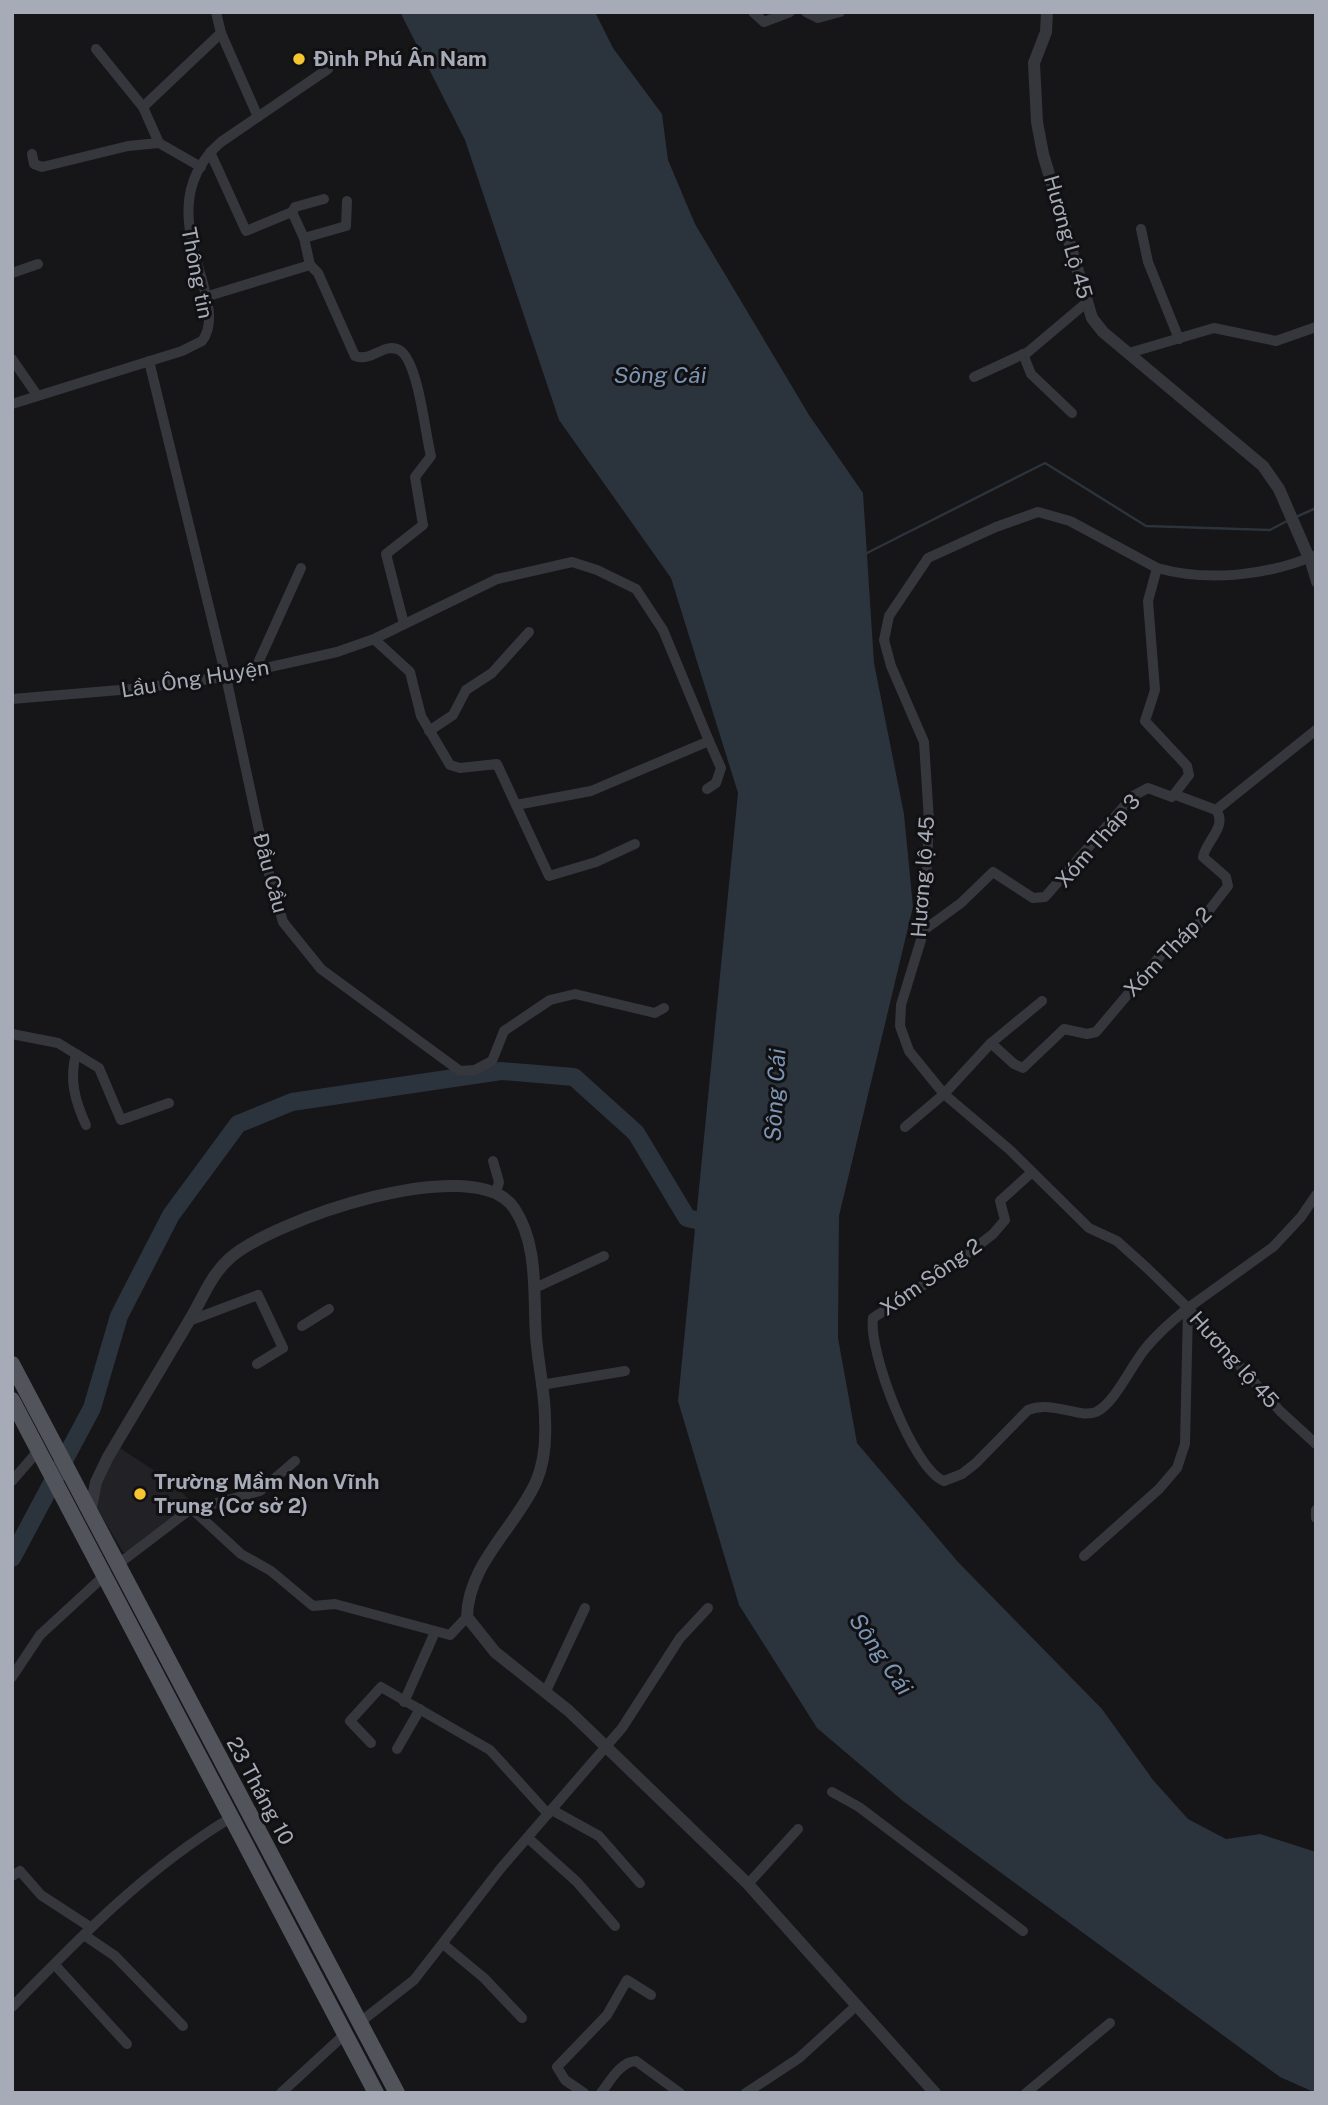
<svg xmlns="http://www.w3.org/2000/svg" width="1328" height="2105" font-family="'Public Sans',sans-serif">
<style>
.built{fill:#222125}
.water{fill:#2b333c}
.lines{fill:none;stroke-linecap:round;stroke-linejoin:round}
.stream{stroke:#2b333c;stroke-width:2.5}
.river{stroke:#2b333c;stroke-width:18}
.minor{stroke:#36373d;stroke-width:10}
.tertiary{stroke:#36373d;stroke-width:12}
.primary{stroke:#52545c;stroke-width:16}
.poi-dot{fill:#f6c52f;stroke:#111013;stroke-width:2.5}
.labels{text-anchor:middle;stroke-width:6;stroke-linejoin:round;paint-order:stroke}
.poi-label{font-size:21px;font-weight:bold;fill:#a7abb8;stroke:#111013;text-anchor:start}
.street-label{font-size:21px;fill:#a7abb8;stroke:#111013}
.water-label{font-size:23px;font-style:italic;fill:#7d95b4;stroke:#111013}
</style>
<rect width="100%" height="100%" fill="#161518"/>
<polygon class="built" points="120,1448 173,1483 193,1504 130,1552 123,1552 95,1505 99,1482"/>
<polygon class="water" points="400,12 595,12 613,48 662,114 668,160 695,224 809,415 863,493 874,663 904,814 913,907 839,1216 838,1338 857,1443 958,1562 1102,1709 1153,1780 1188,1819 1226,1839 1260,1834 1316,1852 1316,2093 1280,2077 903,1801 817,1728 739,1605 678,1401 738,793 671,578 559,420 465,140"/>
<g class="lines">
<g class="stream">
<polyline points="1296,517 1316,508"/>
<polyline points="867,553 1045,463 1146,526 1270,530 1287,521"/>
</g>
<polyline class="river" points="12,1558 92,1408 119,1316 171,1215 238,1124 292,1102 501,1071 574,1077 636,1133 687,1218 718,1225"/>
<g class="minor">
<polyline points="216,12 221,33 258,117"/>
<polyline points="753,12 764,22 790,12"/>
<polyline points="806,12 818,18 840,12"/>
<polyline points="143,107 221,33"/>
<polyline points="159,143 201,167"/>
<polyline points="210,152 246,231 292,212 295,207 324,199"/>
<polyline points="32,154 34,164 42,167 128,146 159,143 143,107 96,49"/>
<polyline points="292,212 304,238 310,265"/>
<polyline points="1141,229 1148,262 1179,339"/>
<polyline points="304,238 346,226 347,201"/>
<polyline points="12,273 38,264"/>
<path d="M205,297l105,-32 8,8 37,83c17,6 27,-12 42,-7 21,6 28,85 34,107l-16,21 8,48 -37,29 18,70"/>
<polyline points="1129,353 1214,328 1276,341 1316,327"/>
<polyline points="1023,354 1031,374 1072,413"/>
<polyline points="12,359 37,395"/>
<polyline points="149,361 226,677 266,863 283,922 321,969 460,1071 475,1070 492,1061 504,1031 550,1000 575,994 655,1013 664,1008"/>
<polyline points="974,377 1028,352 1086,303"/>
<path d="M12,404l170,-53 20,-10c32,-41 -59,-131 19,-199l107,-73"/>
<path d="M1316,555c-49,21 -108,27 -159,13l-87,-47 -32,-9 -42,15 -68,31 -39,58 -5,24 7,26 33,76 5,79 -5,109 -23,75 -1,21 9,25 35,43 66,56 79,78 28,13 30,27 41,40 92,103 36,33"/>
<polyline points="1309,558 1316,582"/>
<polyline points="254,672 301,568"/>
<polyline points="12,699 132,689 226,677 337,652 374,639 497,579 572,562 597,570 636,589 663,630 709,741 591,791 516,805 497,764 460,768 450,765 421,716 410,672 374,639"/>
<polyline points="429,731 453,715 466,690 492,673 529,632"/>
<polyline points="707,789 716,783 721,768 709,741"/>
<polyline points="1176,795 1216,810"/>
<polyline points="516,805 549,876 596,862 635,844"/>
<polyline points="924,930 961,903 993,872 1033,898 1045,897 1133,796 1148,788 1172,797 1189,775 1187,766 1145,721 1155,690 1148,601 1157,568"/>
<polyline points="12,1034 58,1043 99,1068 121,1120 169,1103"/>
<polyline points="991,1043 1042,1001"/>
<path d="M76,1054c-7,26 -1,47 10,71"/>
<path d="M905,1127l39,-33 47,-51 23,21 9,4 41,-39 23,5 9,-2 65,-77 29,-20 38,-49 -2,-9 -23,-20c3,-16 25,-31 13,-47l100,-80"/>
<polyline points="493,1161 499,1182 496,1192"/>
<path d="M1032,1172l-32,29 5,19 -12,14 -48,37 -72,47c-5,33 40,151 71,163l18,-7 14,-11 52,-53c25,-10 52,9 68,2 19,-9 35,-46 49,-63 12,-15 28,-29 43,-41"/>
<polyline points="535,1288 604,1256"/>
<polyline points="189,1321 258,1295 283,1348 257,1364"/>
<polyline points="302,1326 329,1309"/>
<polyline points="541,1385 625,1371"/>
<polyline points="12,1481 38,1451"/>
<polyline points="192,1509 241,1554 271,1571 313,1606 335,1604 450,1635 467,1617"/>
<polyline points="1316,1510 1316,1518"/>
<polyline points="1084,1556 1159,1489 1177,1468 1185,1444 1188,1308 1273,1247 1301,1217 1316,1195"/>
<polyline points="117,1565 188,1511 260,1491 295,1461"/>
<polyline points="12,1677 40,1635 104,1576"/>
<polyline points="546,1691 585,1608"/>
<polyline points="404,1702 435,1632"/>
<polyline points="371,1743 350,1721 381,1687 490,1750 548,1814"/>
<polyline points="397,1749 420,1709"/>
<polyline points="832,1792 859,1807 1023,1931"/>
<polyline points="552,1810 599,1836 640,1883"/>
<polyline points="528,1838 577,1882 615,1926"/>
<polyline points="12,1876 20,1871 41,1895 90,1927"/>
<polyline points="748,1884 798,1829"/>
<polyline points="84,1935 115,1956 183,2026"/>
<polyline points="443,1944 484,1978 522,2018"/>
<polyline points="55,1965 127,2044"/>
<path d="M12,2007c69,-71 135,-139 220,-190"/>
<polyline points="359,2023 414,1980 501,1868 622,1728 680,1638 708,1608"/>
<polyline points="281,2093 345,2034"/>
<polyline points="584,2093 565,2080 557,2067 607,2015 627,1980 651,1995"/>
<path d="M601,2093c9,-12 19,-31 35,-32l44,32"/>
<polyline points="746,2093 799,2058 857,2005"/>
<polyline points="1026,2093 1110,2023"/>
</g>
<g class="tertiary">
<polyline points="1047,12 1046,32 1034,63 1037,122 1043,154 1092,318 1103,332 1263,466 1279,489 1309,558"/>
<path d="M90,1513l6,-31 12,-25c27,-46 54,-91 81,-136 13,-21 21,-45 40,-62 42,-39 246,-109 285,-51 25,37 19,86 22,128 2,28 9,56 9,84 1,20 -1,44 -9,62 -21,46 -68,82 -69,135l28,35 74,59 179,173 187,209"/>
</g>
<g class="primary">
<polyline points="12,1364 397,2093"/>
<polyline points="12,1400 376,2093"/>
</g>
</g>
<g class="poi-dot">
<circle cx="299" cy="59" r="7"/>
<circle cx="140" cy="1494" r="7"/>
</g>
<g class="labels">
<g class="poi-label">
<text x="313" y="66">Đình Phú Ân Nam</text>
<text x="154" y="1489">Trường Mầm Non Vĩnh<tspan x="154" dy="24">Trung (Cơ sở 2)</tspan></text>
</g>
<g class="street-label">
<text transform="translate(1068 237) rotate(74)" y="7">Hương Lộ 45</text>
<text transform="translate(197 273) rotate(79)" y="7">Thông tin</text>
<text transform="translate(195 679) rotate(-9)" y="7">Lầu Ông Huyện</text>
<text transform="translate(1098 841) rotate(-49)" y="7">Xóm Tháp 3</text>
<text transform="translate(270 873) rotate(75)" y="7">Đầu Cầu</text>
<text transform="translate(923 877) rotate(-86)" y="7">Hương lộ 45</text>
<text transform="translate(1168 952) rotate(-46)" y="7">Xóm Tháp 2</text>
<text transform="translate(931 1277) rotate(-35)" y="7">Xóm Sông 2</text>
<text transform="translate(1234 1360) rotate(48)" y="7">Hương lộ 45</text>
<text transform="translate(260 1791) rotate(62)" y="7">23 Tháng 10</text>
</g>
<g class="water-label">
<text x="660" y="383">Sông Cái</text>
<text transform="translate(775 1095) rotate(-87)" y="8">Sông Cái</text>
<text transform="translate(881 1654) rotate(56)" y="8">Sông Cái</text>
</g>
</g>
<rect width="1328" height="2105" fill="none" stroke="#a7abb8" stroke-width="28"/>
</svg>
